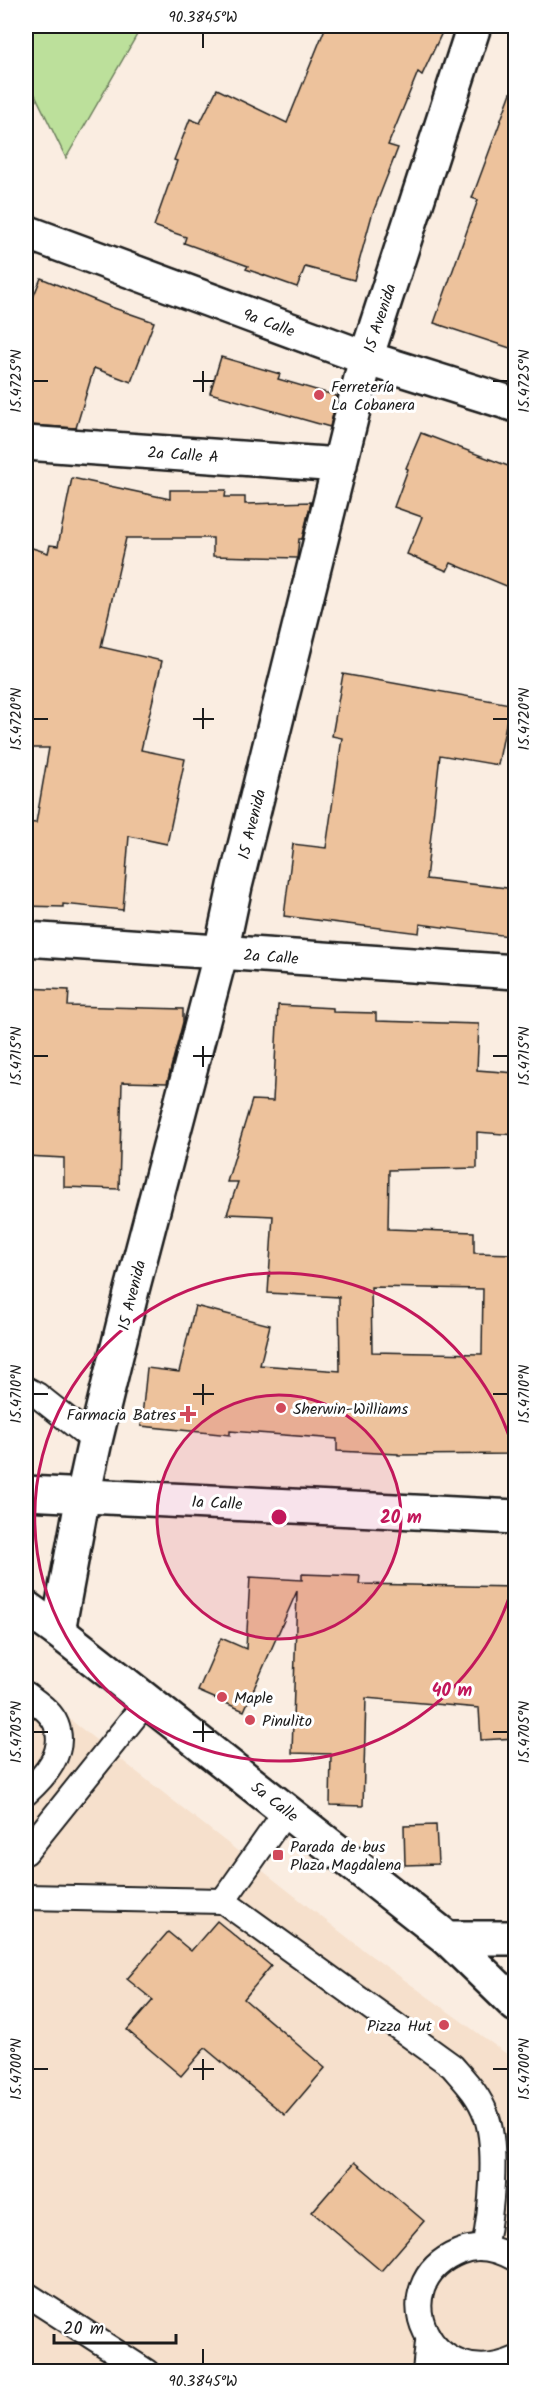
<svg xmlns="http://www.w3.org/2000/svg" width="541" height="2397" font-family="Kalam,sans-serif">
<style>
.built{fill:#f6e0cc}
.green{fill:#bce09b;stroke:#6c7e5c;stroke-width:1.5}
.building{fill:#edc29c;stroke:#1c1c1c;stroke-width:1.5;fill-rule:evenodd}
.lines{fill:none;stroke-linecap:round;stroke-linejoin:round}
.service-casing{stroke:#1c1c1c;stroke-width:28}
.minor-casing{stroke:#1c1c1c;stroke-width:38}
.tertiary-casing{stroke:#1c1c1c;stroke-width:38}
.secondary-casing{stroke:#1c1c1c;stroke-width:38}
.service{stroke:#fff;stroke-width:24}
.minor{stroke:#fff;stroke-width:33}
.tertiary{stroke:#fff;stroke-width:33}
.secondary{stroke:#fff;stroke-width:33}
.ticks{fill:none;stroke:#1c1c1c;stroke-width:2}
.ring{fill:none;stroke:#c2185b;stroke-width:3}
.poi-dot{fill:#d1495b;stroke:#fff;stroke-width:2}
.labels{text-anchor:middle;stroke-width:6;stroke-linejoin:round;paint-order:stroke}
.street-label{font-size:16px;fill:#1c1c1c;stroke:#fff}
.poi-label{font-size:16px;fill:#1c1c1c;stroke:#fff;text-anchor:start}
.centre{fill:#c2185b;stroke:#fff;stroke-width:3}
.ring-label{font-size:18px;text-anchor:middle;font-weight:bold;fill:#c2185b;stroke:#fff;stroke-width:6;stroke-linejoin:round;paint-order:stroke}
.neatline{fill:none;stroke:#1c1c1c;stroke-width:2}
.ticks-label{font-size:15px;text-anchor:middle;fill:#1c1c1c}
</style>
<rect width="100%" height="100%" fill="#faede1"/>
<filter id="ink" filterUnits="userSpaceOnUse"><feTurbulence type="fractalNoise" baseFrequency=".0167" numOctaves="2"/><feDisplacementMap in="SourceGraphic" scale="12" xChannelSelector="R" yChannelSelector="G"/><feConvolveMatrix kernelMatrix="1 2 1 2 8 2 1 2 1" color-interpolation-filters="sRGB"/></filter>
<g filter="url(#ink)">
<polygon class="built" points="26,1685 366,1952 515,2060 515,2371 26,2371"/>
<polygon class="green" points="26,26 142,26 66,158 26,76"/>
<g class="building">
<polygon points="326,26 445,26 422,75 418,72 388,145 398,148 372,215 354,280 305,267 297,287 246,269 248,266 184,243 186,237 154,226 177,161 174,160 190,119 200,123 217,89 287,123"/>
<polygon points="512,90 516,90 516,350 434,323 478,200 472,198"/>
<polygon points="41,278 111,307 154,322 131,382 94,368 76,428 26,425 26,315"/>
<polygon points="221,357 280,374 278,379 337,396 330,427 210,393"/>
<polygon points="421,433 516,469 516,590 451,563 447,571 407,554 422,517 394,507 408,469 406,468"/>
<polygon points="72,478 170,499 170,490 226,490 225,497 245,497 245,504 311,502 302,539 299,539 297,558 213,556 213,538 126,538 101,647 162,661 141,750 185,759 167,844 129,836 123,910 63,904 63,907 26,906 26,822 36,823 49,748 26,748 26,546 48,553 50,545 58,546"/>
<polygon points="343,674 510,704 498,765 440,755 426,879 516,889 516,937 420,924 419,933 284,916 293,844 326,848 342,738 332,736"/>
<polygon points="26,988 69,990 68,1006 183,1009 183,1022 167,1083 122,1082 119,1189 64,1187 64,1158 26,1156"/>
<path d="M278,1005l55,3v4l43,1v8l103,3 -2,46 39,3v62l-39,-3v36l-88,2 -1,59 86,3v21l42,1v200l-118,1v-1l-61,-3v-12l-107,-8v4l-89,-9 6,-58 32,4 16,-66 75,19 -10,40 80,6 -1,-74 -71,-4 5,-77 -46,-2 11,-32h-11l25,-82 21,1zM371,1287l112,2 -1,65 -110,-2z"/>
<polygon points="302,1574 360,1576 359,1584 516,1587 516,1738 481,1740 479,1708 366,1698 363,1806 330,1805 331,1754 292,1753 297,1591 244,1711 198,1691 221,1638 246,1649 250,1577 302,1580"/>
<polygon points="436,1825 438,1864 405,1865 404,1826"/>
<polygon points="217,1921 271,1966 244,1999 325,2068 285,2115 205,2048 181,2076 127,2030 153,2000 127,1979 168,1932 191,1951"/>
<polygon points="355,2162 424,2221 381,2271 312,2212"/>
</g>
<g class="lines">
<defs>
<g id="service">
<polyline points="26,1389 37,1395 95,1441"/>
<path d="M26,1694c10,8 25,17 30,30 11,28 -11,52 -30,69"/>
<polyline points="26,1852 147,1701"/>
<polyline points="26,1897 223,1901 287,1810"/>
<path d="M223,1901l229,165c13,15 27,29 34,49 12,32 5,99 -2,133"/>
<path d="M516,2259c-18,-10 -38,-15 -57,-7 -79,32 -29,145 57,107"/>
<polyline points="26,2294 147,2372"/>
<polyline points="425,2372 428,2342"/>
</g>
<g id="minor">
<polyline points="26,232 366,358 516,405"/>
<polyline points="26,443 340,465"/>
<polyline points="26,939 516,972"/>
<polyline points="58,1631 83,1496 95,1441 132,1290 221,952 235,886 366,358 474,26"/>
</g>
<polyline id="tertiary" points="447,1938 516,2005"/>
<g id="secondary">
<polyline points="26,1493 516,1517"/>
<polyline points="26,1608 58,1631 447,1938 516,1938"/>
</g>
</defs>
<use href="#service" class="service-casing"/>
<use href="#minor" class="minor-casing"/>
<use href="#tertiary" class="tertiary-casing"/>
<use href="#secondary" class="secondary-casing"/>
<use href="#service" class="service"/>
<use href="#minor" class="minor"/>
<use href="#tertiary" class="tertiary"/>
<use href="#secondary" class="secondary"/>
</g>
</g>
<path class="ticks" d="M203,33v15M203,371v21M33,381h15M193,381h21M493,381h15M203,708v21M33,719h15M193,719h21M493,719h15M203,1046v21M33,1056h15M193,1056h21M493,1056h15M203,1384v21M33,1394h15M193,1394h21M493,1394h15M203,1721v21M33,1732h15M193,1732h21M493,1732h15M203,2059v21M33,2069h15M193,2069h21M493,2069h15M203,2349v15"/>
<circle cx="279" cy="1517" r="122" fill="#c2185b" fill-opacity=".12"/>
<g class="ring">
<circle cx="279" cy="1517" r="122"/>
<path d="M515 1578A244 244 0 1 1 515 1456"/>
</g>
<g class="poi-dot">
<circle cx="319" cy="395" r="6"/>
<circle cx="281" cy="1408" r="6"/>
<path d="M185 1405h6v6h6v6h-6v6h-6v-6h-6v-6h6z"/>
<circle cx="222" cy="1697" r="6"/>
<circle cx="250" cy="1720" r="6"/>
<rect x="272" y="1849" width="12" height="12" rx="3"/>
<circle cx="444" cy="2025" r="6"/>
</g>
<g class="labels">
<g class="street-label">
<text transform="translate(379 318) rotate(-72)" y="6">15 Avenida</text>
<text transform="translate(269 322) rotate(20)" y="6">9a Calle</text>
<text transform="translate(183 454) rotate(4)" y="6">2a Calle A</text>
<text transform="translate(251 824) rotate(-76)" y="6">15 Avenida</text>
<text transform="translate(271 956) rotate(4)" y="6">2a Calle</text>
<text transform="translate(131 1295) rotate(-76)" y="6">15 Avenida</text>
<text transform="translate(217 1502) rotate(3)" y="6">1a Calle</text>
<text transform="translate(275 1801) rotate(38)" y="6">5a Calle</text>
</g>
<g class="poi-label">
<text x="331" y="392">Ferretería<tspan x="331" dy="18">La Cobanera</tspan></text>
<text x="293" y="1414">Sherwin-Williams</text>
<text x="176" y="1420" text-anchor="end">Farmacia Batres</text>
<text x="234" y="1703">Maple</text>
<text x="262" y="1726">Pinulito</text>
<text x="290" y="1852">Parada de bus<tspan x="290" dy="18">Plaza Magdalena</tspan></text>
<text x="432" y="2031" text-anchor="end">Pizza Hut</text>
</g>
</g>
<circle cx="279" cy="1517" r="9" class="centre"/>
<g class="ring-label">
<text x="401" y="1523">20 m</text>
<text x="452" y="1696">40 m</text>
</g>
<rect width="541" height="2397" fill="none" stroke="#fff" stroke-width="66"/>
<path d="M54 2334v9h122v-9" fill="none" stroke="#1c1c1c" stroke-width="3"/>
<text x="63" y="2334" font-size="18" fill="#1c1c1c" stroke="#ffffff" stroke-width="4.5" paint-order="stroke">20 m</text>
<rect x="33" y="33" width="475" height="2331" class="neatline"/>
<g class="ticks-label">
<text x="203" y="22">90.3845°W</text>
<text transform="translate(16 381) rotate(-90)" y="5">15.4725°N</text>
<text transform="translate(524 381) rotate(-90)" y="5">15.4725°N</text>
<text transform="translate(16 719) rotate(-90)" y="5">15.4720°N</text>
<text transform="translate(524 719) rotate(-90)" y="5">15.4720°N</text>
<text transform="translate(16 1056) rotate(-90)" y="5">15.4715°N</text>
<text transform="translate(524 1056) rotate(-90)" y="5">15.4715°N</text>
<text transform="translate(16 1394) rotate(-90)" y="5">15.4710°N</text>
<text transform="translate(524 1394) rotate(-90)" y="5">15.4710°N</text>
<text transform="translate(16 1732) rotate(-90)" y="5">15.4705°N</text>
<text transform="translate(524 1732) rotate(-90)" y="5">15.4705°N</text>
<text transform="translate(16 2069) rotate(-90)" y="5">15.4700°N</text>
<text transform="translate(524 2069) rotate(-90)" y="5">15.4700°N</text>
<text x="203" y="2386">90.3845°W</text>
</g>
</svg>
